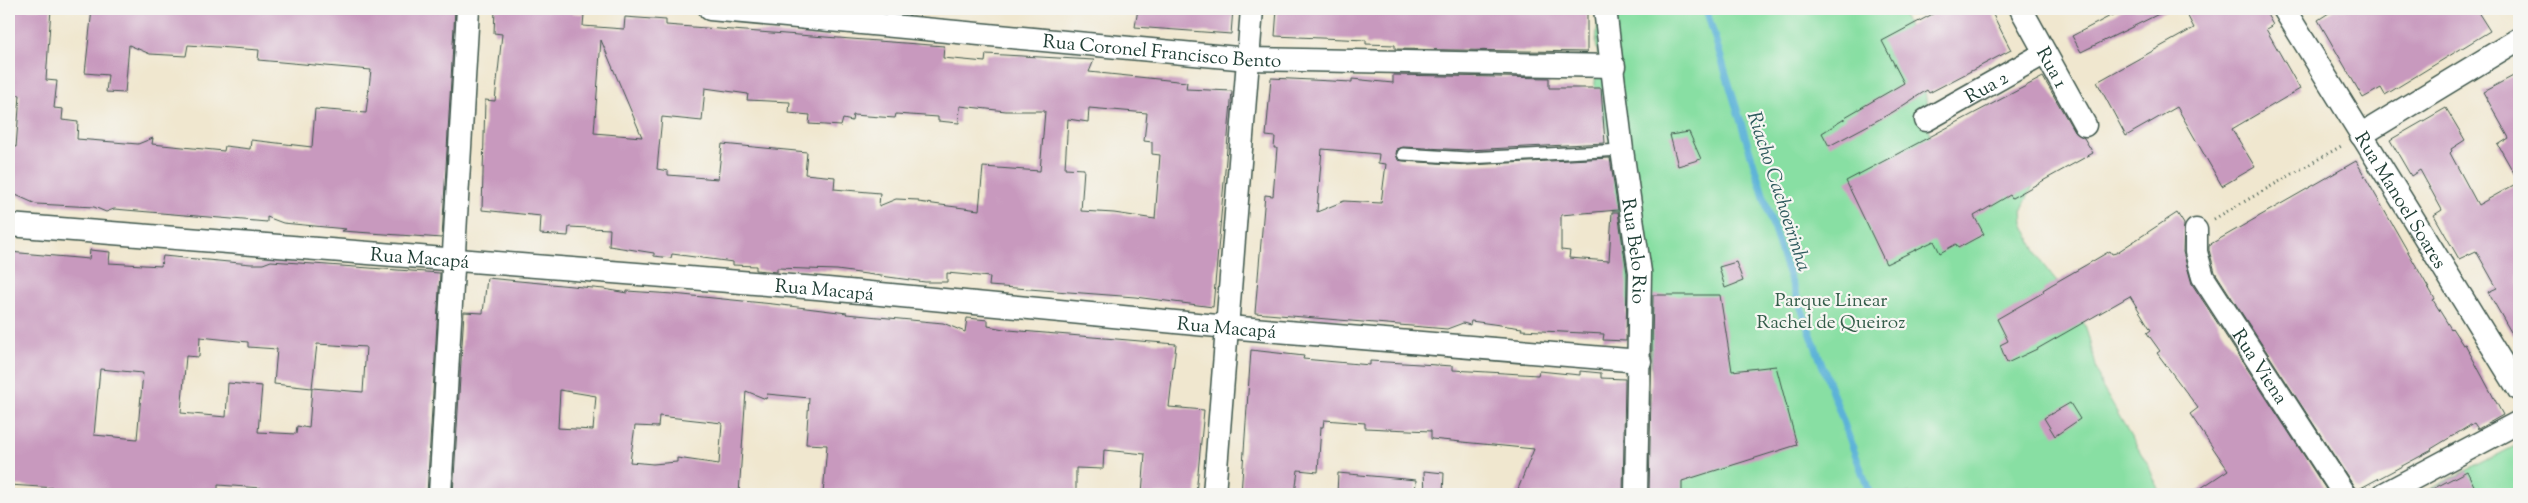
<svg xmlns="http://www.w3.org/2000/svg" width="2528" height="503" font-family="'Sorts Mill Goudy',serif">
<style>
.green{fill:#88dfa3;stroke:#548e6c}
.lines{fill:none;stroke-linecap:round;stroke-linejoin:round}
.stream{stroke:#5bb2d8;stroke-width:7}
.building{fill:#c899be;fill-rule:evenodd}
.service-casing{stroke:#3e564b;stroke-width:14}
.minor-casing{stroke:#3e564b;stroke-width:25}
.path{stroke:#3e564b;stroke-width:3;stroke-dasharray:1 4;stroke-linecap:butt}
.service{stroke:#fff;stroke-width:11}
.minor{stroke:#fff;stroke-width:22}
.labels{text-anchor:middle;stroke-width:4.5;stroke-linejoin:round;paint-order:stroke}
.street-label{font-size:19px;fill:#1f3d34;stroke:#f6f6f2}
.park-label{font-size:19px;fill:#345d4a;stroke:#f6f6f2}
.water-label{font-size:20px;font-style:italic;fill:#2e5a5d;stroke:#f6f6f2}
</style>
<rect width="100%" height="100%" fill="#f6f6f2"/>
<filter id="ink" filterUnits="userSpaceOnUse"><feTurbulence type="fractalNoise" baseFrequency=".02" numOctaves="2"/><feDisplacementMap in="SourceGraphic" scale="10" xChannelSelector="R" yChannelSelector="G"/><feConvolveMatrix kernelMatrix="1 2 1 2 8 2 1 2 1" color-interpolation-filters="sRGB"/></filter>
<filter id="wash" filterUnits="userSpaceOnUse"><feTurbulence type="fractalNoise" baseFrequency=".0096" numOctaves="4" result="noise"/><feDisplacementMap in="SourceGraphic" scale="20" xChannelSelector="R" yChannelSelector="G"/><feGaussianBlur stdDeviation="1.12" result="paint"/><feColorMatrix in="noise" values="0 0 0 0 0 0 0 0 0 0 0 0 0 0 0 0 0 1.4 0 .05"/><feComposite in="paint" operator="in"/></filter>
<g filter="url(#wash)">
<rect width="100%" height="100%" fill="#f0e7cf"/>
<g class="green">
<polygon points="1599,9 1905,9 1904,16 1923,71 1932,155 2034,184 2022,209 2023,223 2041,262 2055,280 2069,293 2078,309 2086,328 2101,385 2149,467 2160,494 1655,494 1659,450 1649,342 1629,311 1620,304 1611,250 1612,205 1608,131 1594,91 1598,55 1596,43"/>
<polygon points="2519,444 2519,494 2420,494"/>
</g>
<g class="lines">
<polyline class="stream" points="1706,9 1783,259 1870,494"/>
</g>
<g id="blocks">
<g class="building">
<polygon points="9,9 51,9 46,80 57,81 54,108 63,109 62,120 78,122 77,139 138,144 153,138 152,144 224,151 225,146 250,149 251,140 312,147 315,109 366,113 371,70 258,60 259,50 188,45 186,56 150,54 129,45 125,93 106,92 108,75 85,73 92,9 455,9 442,238 342,231 346,229 283,223 267,217 267,222 114,209 106,212 94,207 36,204 9,192 9,146 16,147 20,95 9,93"/>
<path d="M495,9h32l57,5 -1,12 41,3 1,-12 41,3v5l278,21 -1,12 42,4 1,-8 108,6 -5,12 98,10 -1,7 46,2 -19,216 -78,-10 -146,-11 1,-9 -43,-4v9h-22l-88,-12 -60,-2v4l-21,-2v-4l-23,-1v-3l-61,-8 -1,4 -17,-2v-3l-45,-7 1,-17 -41,-2 -1,9 -28,-2 1,-18 -59,-6 3,-110 10,1 7,-67 -8,-1zM601,40l41,97 -48,-4zM705,88l43,6 -1,6 43,2 -1,11 21,2 -1,9 32,2 2,-7 9,2 1,-6 42,3 1,-4 42,3v4l21,2 1,-17 46,5h39l-5,60 -57,-4 -4,43 -61,-8v-2l-22,-1 -17,7 1,-13 -46,-4 1,-12 -30,-3 2,-22 -85,-8 -4,35 -50,-4v-4l-11,-2 5,-52 40,4zM1089,108l58,5 -3,28 8,1v12l8,1 -5,64 -41,-6 -33,-2 3,-42 -19,-1 3,-49 20,3z"/>
<polygon points="1138,9 1233,9 1231,34 1135,27"/>
<polygon points="1277,9 1587,9 1587,52 1395,49 1395,45 1366,44 1366,40 1275,36"/>
<polygon points="1942,9 1990,9 2011,50 1929,93 1927,90 1893,112 1829,146 1822,133 1846,118 1845,117 1904,83 1882,41"/>
<polygon points="2124,9 2169,9 2081,52 2072,36"/>
<polygon points="2184,9 2264,9 2273,25 2266,29 2300,89 2232,129 2255,167 2222,186 2177,107 2126,136 2097,82 2194,28"/>
<polygon points="2335,9 2476,9 2490,31 2385,95 2381,88 2363,98 2318,20"/>
<polygon points="2519,73 2519,346 2488,292 2497,288 2476,251 2459,259 2434,215 2442,210 2420,170 2411,176 2390,140 2446,108 2465,140 2451,149 2452,151 2450,153 2478,205 2519,182 2498,145 2509,138 2483,92"/>
<path d="M1393,75l156,3v10h52l4,55 -137,7 -65,-3 -6,2 -1,5 2,6 5,1 65,4 142,-7 8,52 -57,5v35l9,1 -1,7 40,3 3,-49h6l9,61 -1,68 -23,-1 1,-6 -83,-4 1,-2 -51,-7 -1,4 -7,-2 -16,6 -192,-16 10,-118 8,1 4,-48h-3l1,-11 -9,-1 5,-58 81,4v-3l41,4zM1322,149l57,5 -1,9 8,1 -5,39 -37,-2 -27,11z"/>
<polygon points="2043,77 2074,131 2084,138 2093,153 2012,198 2010,195 1974,216 1984,234 1958,248 1956,244 1940,253 1934,241 1886,264 1846,181"/>
<polygon points="1689,132 1701,159 1678,166 1670,135"/>
<polygon points="2356,161 2435,299 2433,300 2451,329 2452,328 2463,345 2465,344 2503,415 2478,429 2474,423 2431,449 2432,450 2359,489 2355,488 2215,272 2209,250 2209,245"/>
<polygon points="2177,213 2184,224 2183,252 2192,284 2329,494 2192,494 2228,470 2190,414 2198,408 2157,353 2160,351 2147,333 2151,330 2130,296 2037,349 2007,363 2000,345 2008,341 1997,319 2044,292 2043,290 2051,285 2086,265 2110,251 2112,254 2116,253"/>
<path d="M90,250l20,2 -1,11 52,3 2,-10 88,8h12l8,-3 169,12 -13,221h-167l1,-6 -43,-3v7l-28,-2v4h-39l-142,-9v-233l80,7zM200,337l48,5v5l29,2 -3,35 38,4 5,-44 49,3 -3,45 -51,-4 -3,40 -12,-2 -1,8 -38,-2 4,-46 -34,-3 -2,34 -45,-4 5,-57 13,1zM100,369l43,4 -6,66 -43,-4z"/>
<polygon points="1736,262 1743,281 1725,288 1719,267"/>
<path d="M487,278l117,11 23,4v-2l46,3 100,10 74,9 -1,1 97,9 22,9 2,-14 21,2v6l21,4 167,14 -7,63 35,3 -8,84h-54l3,-40 -41,-4 -1,19 -27,-1v26h-253l4,-49 -21,-1 3,-46 -42,-4 -1,5 -20,-8 -7,103h-286l11,-182 19,1zM560,390l36,6 -3,34 -35,-2zM659,416l63,7 -3,41 -42,-6v4l-24,2 -23,-2 5,-36 23,1z"/>
<polygon points="1653,295 1720,295 1732,371 1776,366 1797,445 1682,481 1682,494 1649,494"/>
<polygon points="1251,350 1304,356 1303,359 1370,365 1370,361 1453,366 1453,370 1538,375 1539,371 1580,375 1580,371 1601,373 1601,378 1625,379 1623,494 1516,494 1534,449 1431,439 1431,431 1365,428 1365,423 1324,420 1323,427 1321,427 1318,472 1298,470 1295,494 1241,494"/>
<polygon points="2070,403 2080,419 2055,436 2044,418"/>
<polygon points="1424,471 1444,473 1443,494 1425,494"/>
<polygon points="2467,471 2478,494 2423,494"/>
<polygon points="1338,473 1416,480 1415,494 1337,494"/>
</g>
</g>
</g>
<g filter="url(#ink)">
<use href="#blocks" fill-opacity="0" stroke="#3e564b" stroke-width="1"/>
<g class="lines">
<defs>
<polyline id="service" points="1403,154 1468,158 1622,150"/>
<g id="minor">
<path id="s1" d="M710,9l538,50 366,7"/>
<path id="s2" d="M1605,9l17,141 18,122 -4,222"/>
<path id="s3" d="M2021,9l64,116"/>
<path id="s4" d="M2284,9l235,381"/>
<path id="s5" d="M1926,120l119,-67"/>
<polyline points="2361,135 2519,39"/>
<path id="s6" d="M9,225l808,63 411,39 412,34"/>
<path id="s7" d="M2196,230v22l7,25 141,217"/>
<polyline points="440,494 468,9"/>
<polyline points="1214,494 1252,9"/>
<polyline points="2384,494 2519,422"/>
</g>
</defs>
<use href="#service" class="service-casing"/>
<use href="#minor" class="minor-casing"/>
<polyline class="path" points="2214,219 2343,145"/>
<use href="#service" class="service"/>
<use href="#minor" class="minor"/>
</g>
</g>
<g class="labels">
<g class="street-label">
<text dy="7" stroke="none"><textPath href="#s1" startOffset="454">Rua Coronel Francisco Bento</textPath></text>
<text dy="7" stroke="none"><textPath href="#s3" startOffset="66">Rua 1</textPath></text>
<text dy="7" stroke="none"><textPath href="#s5" startOffset="69">Rua 2</textPath></text>
<text dy="7" stroke="none"><textPath href="#s4" startOffset="224">Rua Manoel Soares</textPath></text>
<text dy="7" stroke="none"><textPath href="#s2" startOffset="244">Rua Belo Rio</textPath></text>
<text dy="7" stroke="none"><textPath href="#s6" startOffset="412">Rua Macapá</textPath></text>
<text dy="7" stroke="none"><textPath href="#s6" startOffset="818">Rua Macapá</textPath></text>
<text dy="7" stroke="none"><textPath href="#s6" startOffset="1222">Rua Macapá</textPath></text>
<text dy="7" stroke="none"><textPath href="#s7" startOffset="154">Rua Viena</textPath></text>
</g>
<g class="park-label">
<text x="1831" y="306">Parque Linear<tspan x="1831" dy="22">Rachel de Queiroz</tspan></text>
</g>
<g class="water-label">
<text transform="translate(1780 191) rotate(72)" y="7">Riacho Cachoeirinha</text>
</g>
</g>
<rect width="2528" height="503" fill="none" stroke="#f6f6f2" stroke-width="30"/>
</svg>
